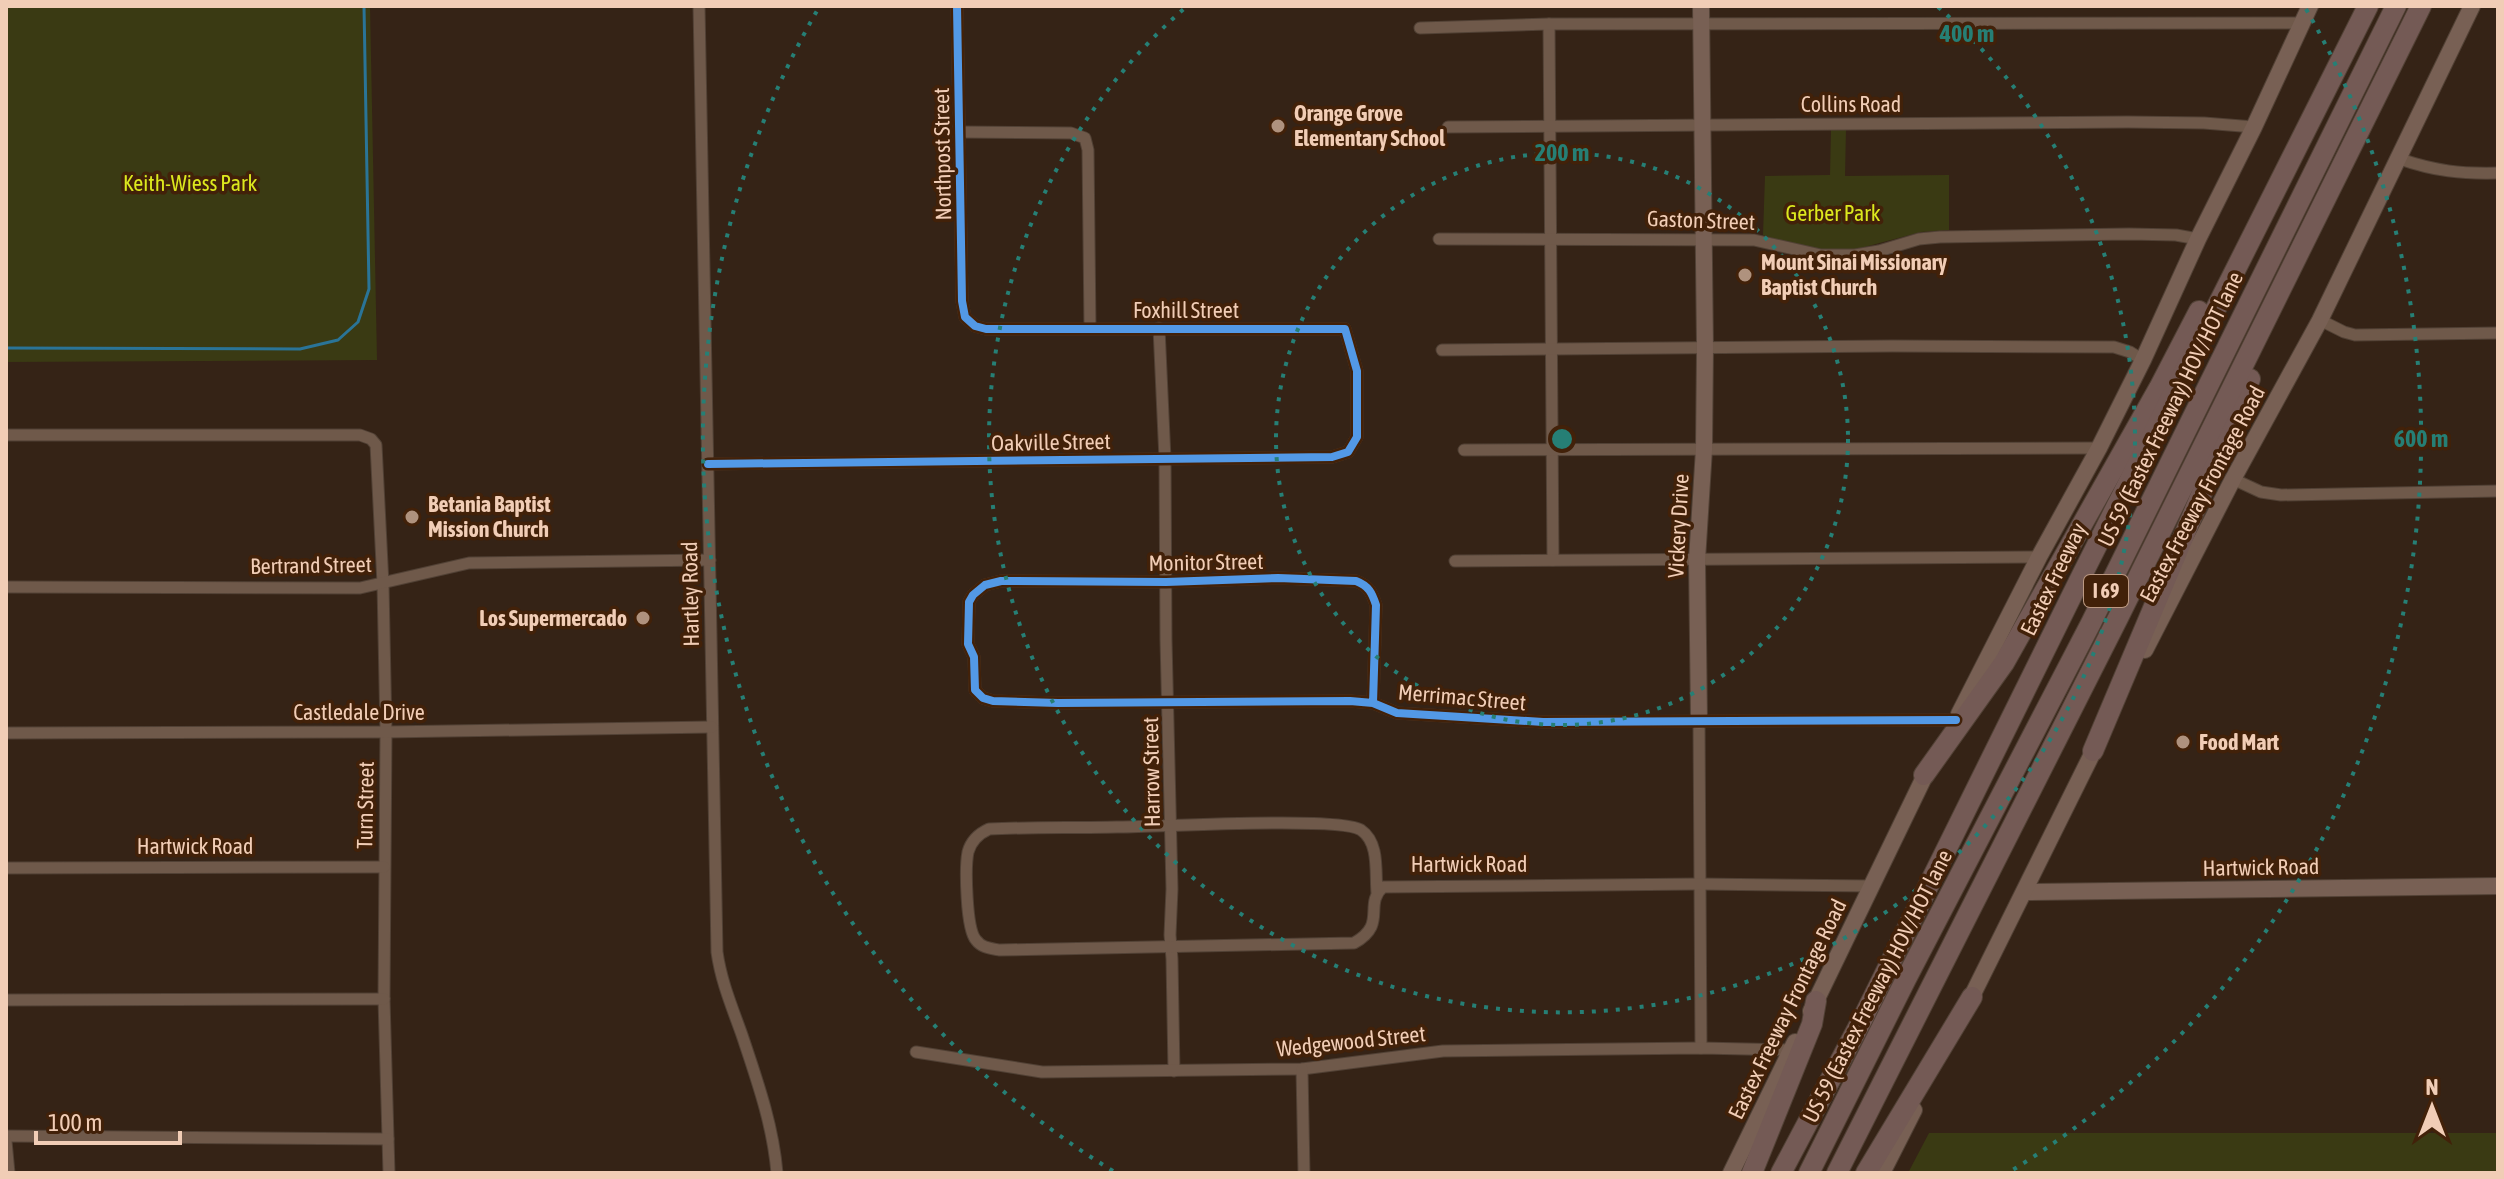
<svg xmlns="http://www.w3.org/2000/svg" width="2504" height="1179" font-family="'Asap Condensed',sans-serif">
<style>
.green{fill:#3a3a13}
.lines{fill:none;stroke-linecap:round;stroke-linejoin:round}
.stream{stroke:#2a7497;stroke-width:3}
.street-casing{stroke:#514135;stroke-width:13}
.secondary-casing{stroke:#514135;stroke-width:18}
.highway-casing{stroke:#514135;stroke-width:22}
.street{stroke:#6f594a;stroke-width:11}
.secondary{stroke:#786054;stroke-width:16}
.highway{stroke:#745a55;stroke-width:20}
.cycleway-casing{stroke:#422109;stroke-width:13}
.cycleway{stroke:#5399e6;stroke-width:8}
.ring{fill:none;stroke:#267f75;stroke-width:4;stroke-dasharray:4 8}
.poi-dot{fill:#af927e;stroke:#422109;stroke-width:3}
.labels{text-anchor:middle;stroke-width:7;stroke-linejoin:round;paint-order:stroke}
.shield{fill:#422109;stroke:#bc9982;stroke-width:2}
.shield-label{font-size:20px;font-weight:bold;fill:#f1cdb6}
.street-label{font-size:22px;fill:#f1cdb6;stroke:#422109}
.poi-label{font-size:22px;font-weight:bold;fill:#f1cdb6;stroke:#422109;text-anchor:start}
.park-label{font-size:22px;fill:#dce81e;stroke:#422109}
.centre{fill:#267f75;stroke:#422109;stroke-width:4}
.ring-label{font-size:24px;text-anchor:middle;font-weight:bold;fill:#267f75;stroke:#422109;stroke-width:7;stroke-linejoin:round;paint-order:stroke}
</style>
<rect width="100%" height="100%" fill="#352316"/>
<g class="green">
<polygon points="6,6 370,6 377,360 6,362"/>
<polygon points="1846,129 1845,176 1949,175 1949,230 1921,232 1857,249 1822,250 1799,247 1763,235 1765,176 1830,175 1831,130"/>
<polygon points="1929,1133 2498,1133 2498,1173 1908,1173"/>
</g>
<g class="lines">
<polyline class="stream" points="6,348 300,349 338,340 358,322 369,289 364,6"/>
<defs>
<g id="street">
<path d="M699,6l18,946c4,29 15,55 25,83 15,45 31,90 35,138"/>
<polyline points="1549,24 1553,560"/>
<polyline points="1420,28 1549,24 2301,23"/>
<polyline points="1448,127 2128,122 2204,123 2254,127"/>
<polyline points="960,132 1071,133 1085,138 1088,150 1090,328"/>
<path d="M2400,159c35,12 61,15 98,14"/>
<polyline points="1439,239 1754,240 1821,255 1855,255 1879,251 1919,239 1940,237 2129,234 2176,235 2198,239"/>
<polyline points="2320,320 2344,332 2355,335 2498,333"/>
<polyline points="1159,328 1165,459 1166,640 1172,889 1170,935 1172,959 1174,1071"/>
<polyline points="1442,350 1892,346 2114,347 2130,352 2143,360"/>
<polyline points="6,435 360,435 371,439 376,445 383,584 386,732 384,999 389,1173"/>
<polyline points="1464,450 2099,448"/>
<polyline points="708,464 1332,457 1348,452 1357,437 1357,371 1345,329 986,329 975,326 965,317 962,301 957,6"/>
<polyline points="2233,479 2261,492 2281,495 2498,491"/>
<polyline points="1455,561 2039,557"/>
<polyline points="6,587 360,588 469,563 710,560"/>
<path d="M1373,703l3,-98c-4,-12 -7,-19 -20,-24l-78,-3 -112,4 -165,-1 -16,4 -12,10 -4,7 -1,42 6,13 1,33 8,8 10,3 65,2 292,-2 23,2 24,10 146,9 413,-2"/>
<polyline points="1699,721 1701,1048"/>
<polyline points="6,733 386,732 712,727"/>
<polyline points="6,868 384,867"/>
<path d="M1377,893c-2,-20 3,-50 -16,-63 -19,-14 -207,-3 -244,-3 -43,1 -86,0 -128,2 -11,5 -18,12 -21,23 -3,15 -2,77 8,88 6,8 14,8 23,10l355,-7c34,-19 9,-38 29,-56l316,-3 172,2"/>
<polyline points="6,1000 384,999"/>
<polyline points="916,1052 1042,1072 1302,1069 1443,1051 1701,1048 1791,1050"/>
<polyline points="1302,1069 1304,1173"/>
<polyline points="6,1136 388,1139"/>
<polyline points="6,1141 9,1173"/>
</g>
<g id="secondary">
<polyline points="2145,650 2233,479 2320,320 2472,6"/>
<polyline points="1959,714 2039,557 2099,448 2143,360 2198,239 2254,127 2310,6"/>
<polyline points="1699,721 1697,560 1704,449 1705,348 1701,6"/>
<polyline points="2025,892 2498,886"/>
<polyline points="1966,1008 2098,742"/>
<polyline points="1811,1011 1930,765"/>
<polyline points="1731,1173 1795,1042"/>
<polyline points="1882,1173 1914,1110"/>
</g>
<g id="highway">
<polyline points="2093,751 2250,379"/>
<polyline points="1924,775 2004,663 2159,388 2199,311"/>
<polyline points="1752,1173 1812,1024 1816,1001"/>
<polyline points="1781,1173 1863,1018 2081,577 2368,6"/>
<polyline points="1809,1173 1906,979 2091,623 2396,6"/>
<polyline points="1837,1173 2118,618 2421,6"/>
<polyline points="1866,1173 1972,997"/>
</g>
</defs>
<use href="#street" class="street-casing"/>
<use href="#secondary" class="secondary-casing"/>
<use href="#highway" class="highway-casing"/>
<use href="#street" class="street"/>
<use href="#secondary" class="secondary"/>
<use href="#highway" class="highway"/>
<defs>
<g id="cycleway">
<polyline points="708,464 1332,457 1348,452 1357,437 1357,371 1345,329 986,329 975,326 965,317 962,301 957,6"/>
<path d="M1373,703l3,-98c-4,-12 -7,-19 -20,-24l-78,-3 -112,4 -165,-1 -16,4 -12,10 -4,7 -1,42 6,13 1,33 8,8 10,3 65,2 292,-2 23,2 24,10 146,9 413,-2"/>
</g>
</defs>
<use href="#cycleway" class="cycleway-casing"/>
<use href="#cycleway" class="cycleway"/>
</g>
<g class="ring">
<circle cx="1562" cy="439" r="286"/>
<path d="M1938 7A573 573 0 1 1 1186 7"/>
<path d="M1113 1171A859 859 0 0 1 818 9M2306 9A859 859 0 0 1 2011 1171"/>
</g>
<g class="poi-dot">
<circle cx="1278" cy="126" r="8"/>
<circle cx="1745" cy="275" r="8"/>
<circle cx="412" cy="517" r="8"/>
<circle cx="643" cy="618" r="8"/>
<circle cx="2183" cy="742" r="8"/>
</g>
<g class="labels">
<rect class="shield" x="2084" y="575" width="44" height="32" rx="6"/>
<g class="shield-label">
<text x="2106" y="598">I 69</text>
</g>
<g class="street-label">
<text x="1851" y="112">Collins Road</text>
<text transform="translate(942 154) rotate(-91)" y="8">Northpost Street</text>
<text transform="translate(1701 220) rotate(2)" y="8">Gaston Street</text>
<text x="1186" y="318">Foxhill Street</text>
<text transform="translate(2170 409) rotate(-64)" y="8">US 59 (Eastex Freeway) HOV/HOT lane</text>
<text transform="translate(1051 442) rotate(-1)" y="8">Oakville Street</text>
<text transform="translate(2202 494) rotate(-62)" y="8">Eastex Freeway Frontage Road</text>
<text transform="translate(1678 526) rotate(-87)" y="8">Vickery Drive</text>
<text transform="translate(1206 562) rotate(-1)" y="8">Monitor Street</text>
<text transform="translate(311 565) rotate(-1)" y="8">Bertrand Street</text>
<text transform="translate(2053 579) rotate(-64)" y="8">Eastex Freeway</text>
<text transform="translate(690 594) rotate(-91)" y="8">Hartley Road</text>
<text transform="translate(1462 697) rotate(5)" y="8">Merrimac Street</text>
<text x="359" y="720">Castledale Drive</text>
<text transform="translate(1151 772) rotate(-91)" y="8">Harrow Street</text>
<text transform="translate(365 805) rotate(-89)" y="8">Turn Street</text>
<text x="195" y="854">Hartwick Road</text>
<text x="1469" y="872">Hartwick Road</text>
<text transform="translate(2261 867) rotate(-1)" y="8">Hartwick Road</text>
<text transform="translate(1877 986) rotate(-63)" y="8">US 59 (Eastex Freeway) HOV/HOT lane</text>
<text transform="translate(1787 1009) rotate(-64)" y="8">Eastex Freeway Frontage Road</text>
<text transform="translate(1351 1041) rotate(-6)" y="8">Wedgewood Street</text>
</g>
<g class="poi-label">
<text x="1294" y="121">Orange Grove<tspan x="1294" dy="25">Elementary School</tspan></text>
<text x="1761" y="270">Mount Sinai Missionary<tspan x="1761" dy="25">Baptist Church</tspan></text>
<text x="428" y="512">Betania Baptist<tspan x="428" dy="25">Mission Church</tspan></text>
<text x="627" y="626" text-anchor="end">Los Supermercado</text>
<text x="2199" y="750">Food Mart</text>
</g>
<g class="park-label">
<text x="190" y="191">Keith-Wiess Park</text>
<text x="1833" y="221">Gerber Park</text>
</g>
</g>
<circle cx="1562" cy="439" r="12" class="centre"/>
<g class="ring-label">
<text x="1967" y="42">400 m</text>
<text x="1562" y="161">200 m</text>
<text x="2421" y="447">600 m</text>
</g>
<rect width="2504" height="1179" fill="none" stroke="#f1cdb6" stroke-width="16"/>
<g transform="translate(2432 1107)" stroke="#422109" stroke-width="6" paint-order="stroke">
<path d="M0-6L14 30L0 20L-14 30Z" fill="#f1cdb6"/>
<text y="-12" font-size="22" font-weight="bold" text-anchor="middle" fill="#f1cdb6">N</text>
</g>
<path d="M36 1131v12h144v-12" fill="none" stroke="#f1cdb6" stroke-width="4"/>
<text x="48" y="1131" font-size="24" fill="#f1cdb6" stroke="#422109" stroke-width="6" paint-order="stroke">100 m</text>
</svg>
